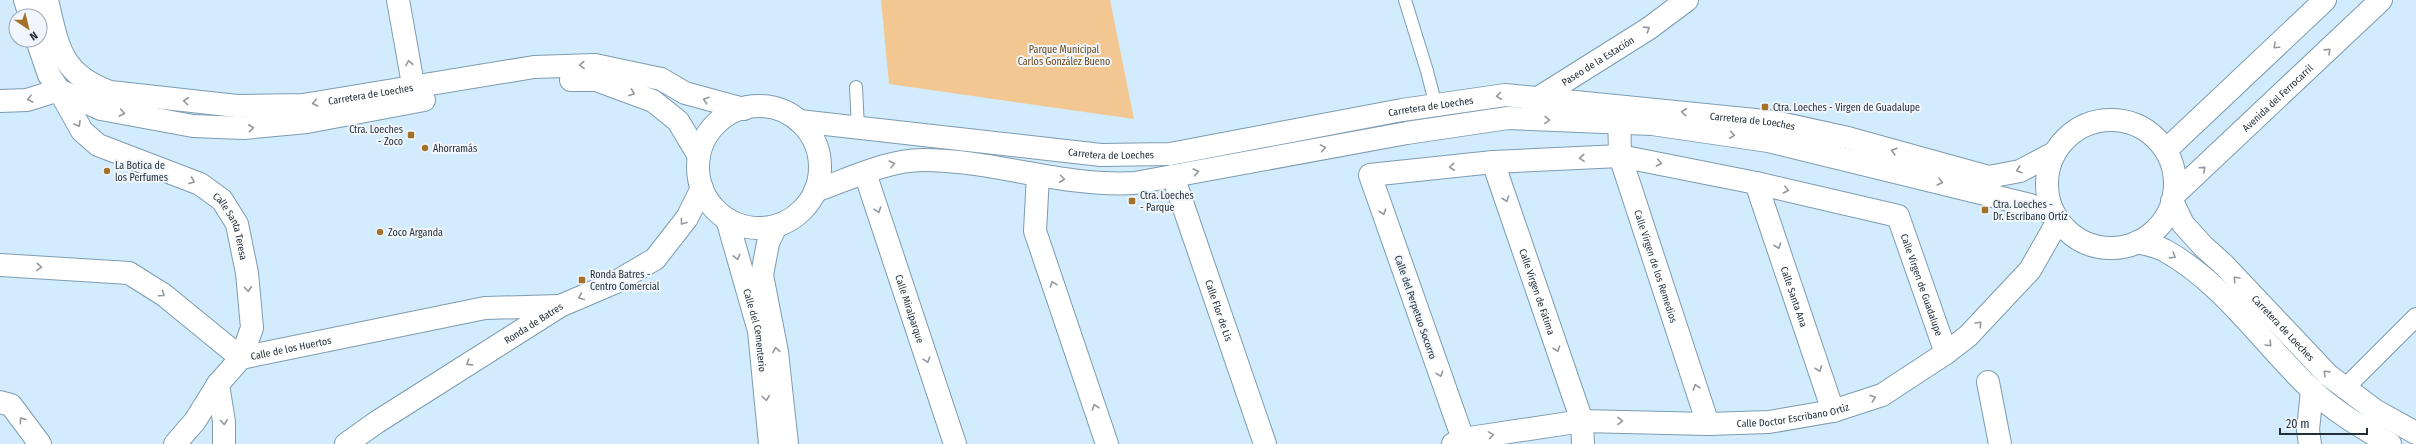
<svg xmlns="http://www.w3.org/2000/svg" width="2416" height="444" font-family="'Fira Sans Condensed',sans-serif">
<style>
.green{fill:#f3c791}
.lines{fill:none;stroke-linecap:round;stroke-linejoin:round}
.service-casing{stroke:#7d9bb0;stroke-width:14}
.pedestrian-casing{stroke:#7d9bb0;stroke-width:20}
.minor-casing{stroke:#7d9bb0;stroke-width:24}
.tertiary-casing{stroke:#7d9bb0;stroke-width:24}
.service{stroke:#fff;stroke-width:12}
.pedestrian{stroke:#fff;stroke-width:18}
.minor{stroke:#fff;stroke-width:22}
.tertiary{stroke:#fff;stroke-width:22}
.oneway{stroke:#92989c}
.poi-dot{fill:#a37127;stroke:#f0f6fb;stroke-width:1.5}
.labels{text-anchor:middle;stroke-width:4;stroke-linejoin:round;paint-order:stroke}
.park-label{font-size:10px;fill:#68481d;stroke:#f0f6fb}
.street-label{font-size:10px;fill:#243039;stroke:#f0f6fb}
.poi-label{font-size:10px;fill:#243039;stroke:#f0f6fb;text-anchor:start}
</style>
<rect width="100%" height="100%" fill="#d2ecfe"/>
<polygon class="green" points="881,0 1110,0 1134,119 889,84"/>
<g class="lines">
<defs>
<g id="service">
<polyline points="1405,0 1427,71 1437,110"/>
<polyline points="856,87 858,129"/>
</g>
<polyline id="pedestrian" points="2344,389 2416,317"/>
<g id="minor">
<polyline points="398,0 416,101"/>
<path id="s1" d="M1535,100l113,-71 39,-29"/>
<path id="s2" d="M0,101l27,-1 32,-10 23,41 16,14 102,39 22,16 15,24 10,49 5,55 -11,30 -23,26 6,38v22"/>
<path id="s3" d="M1619,108l1,48 88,268"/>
<circle cx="2111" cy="184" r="64"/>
<path id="s4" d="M799,121l302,34 69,-1 232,-44 103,-15 270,27 73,16 141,39 31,-6 34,-18"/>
<polyline points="2166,150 2325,0"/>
<path id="s5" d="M1493,162l89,259 1,23"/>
<path id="s6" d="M865,173l90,271"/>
<polyline points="1038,176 1035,231 1107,444"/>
<path id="s7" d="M1173,176l92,268"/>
<path id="s8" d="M1756,183l77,228"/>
<path d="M815,191c35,-12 72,-31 108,-31 71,0 138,27 212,23l272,-50 101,-15 144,6 116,17 262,64 24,9"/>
<path id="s9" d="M2174,195l207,-195"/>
<path id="s10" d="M2172,201l11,23 20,22 21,19 104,110 48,36 40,22"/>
<path id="s11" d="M727,219l32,112 11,113"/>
<polyline points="776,226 768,243 762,275 777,352 787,444"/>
<path d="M2137,242c9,2 19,4 27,8 60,33 99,94 148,140 23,22 51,38 78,54"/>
<path id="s12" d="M0,265l129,8 35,22 77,63 244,-50 75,-2"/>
<polyline points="1988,382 2000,444"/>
<polyline points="0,402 11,405 40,444"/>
<path id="s13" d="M1463,439l-93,-264 123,-13 127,-6 136,27 142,33 48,137"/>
<polyline points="175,444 195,421 218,384"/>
<path id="s14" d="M1453,444l10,-5 119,-18 126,3 61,-2 64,-11 49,-16 64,-42 22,-17 62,-66 28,-49"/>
<polyline points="2310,444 2308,430 2312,390"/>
</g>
<g id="tertiary">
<polyline points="25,0 30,16"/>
<path id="s15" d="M47,0c11,46 13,74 63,92l127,14 66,-1 231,-38 61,-2 66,14 24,14 59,16"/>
<polyline points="37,40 49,75 59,90 101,109 193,126 244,128 307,122 424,100"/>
<polyline points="571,80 596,80 653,101 678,121 699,156"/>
<circle cx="759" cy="167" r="61"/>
<path id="s16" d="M346,444l31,-22 183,-116 54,-23 41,-24 32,-41 15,-30"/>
</g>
</defs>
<use href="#service" class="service-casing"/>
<use href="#pedestrian" class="pedestrian-casing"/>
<use href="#minor" class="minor-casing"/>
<use href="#tertiary" class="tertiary-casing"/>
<use href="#service" class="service"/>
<use href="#pedestrian" class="pedestrian"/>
<use href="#minor" class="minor"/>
<use href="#tertiary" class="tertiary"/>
</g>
<defs><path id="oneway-chevron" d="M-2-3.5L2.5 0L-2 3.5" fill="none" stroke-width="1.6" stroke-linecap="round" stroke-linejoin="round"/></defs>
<g class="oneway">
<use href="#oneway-chevron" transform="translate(1647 29) rotate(-33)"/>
<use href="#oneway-chevron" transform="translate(2276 46) rotate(137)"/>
<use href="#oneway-chevron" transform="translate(2328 51) rotate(-44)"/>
<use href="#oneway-chevron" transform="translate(409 63) rotate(-100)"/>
<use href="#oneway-chevron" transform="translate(582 65) rotate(178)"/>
<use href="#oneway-chevron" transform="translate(632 93) rotate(20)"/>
<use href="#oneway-chevron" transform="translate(1499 96) rotate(172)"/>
<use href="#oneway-chevron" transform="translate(30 99) rotate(166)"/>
<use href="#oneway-chevron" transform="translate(706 100) rotate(-162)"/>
<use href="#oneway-chevron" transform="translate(186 101) rotate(-174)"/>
<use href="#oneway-chevron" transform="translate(315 103) rotate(169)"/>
<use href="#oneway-chevron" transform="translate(1684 112) rotate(-174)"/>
<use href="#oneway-chevron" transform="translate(122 113) rotate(11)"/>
<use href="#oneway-chevron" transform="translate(1547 120) rotate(2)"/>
<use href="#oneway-chevron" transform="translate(78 124) rotate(60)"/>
<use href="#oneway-chevron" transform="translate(251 128) rotate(-6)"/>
<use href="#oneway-chevron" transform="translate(1732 135) rotate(8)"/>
<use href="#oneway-chevron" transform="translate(1323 148) rotate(-10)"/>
<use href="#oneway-chevron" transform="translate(1894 151) rotate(-164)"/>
<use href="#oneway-chevron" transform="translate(1582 158) rotate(177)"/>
<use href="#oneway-chevron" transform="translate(1659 163) rotate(11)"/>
<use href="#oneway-chevron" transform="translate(892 164) rotate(-14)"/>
<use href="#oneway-chevron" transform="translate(1452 167) rotate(174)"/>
<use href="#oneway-chevron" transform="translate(2203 169) rotate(-42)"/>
<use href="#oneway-chevron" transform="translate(2019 170) rotate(161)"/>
<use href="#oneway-chevron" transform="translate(1196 172) rotate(-11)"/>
<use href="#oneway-chevron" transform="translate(1062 179) rotate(7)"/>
<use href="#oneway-chevron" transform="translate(192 181) rotate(21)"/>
<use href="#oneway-chevron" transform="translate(1940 182) rotate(14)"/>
<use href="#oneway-chevron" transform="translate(1786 190) rotate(13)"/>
<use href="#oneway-chevron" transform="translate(1506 199) rotate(71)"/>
<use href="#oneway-chevron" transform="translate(878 210) rotate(72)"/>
<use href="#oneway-chevron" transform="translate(1383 212) rotate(71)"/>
<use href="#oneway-chevron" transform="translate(683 222) rotate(126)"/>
<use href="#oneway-chevron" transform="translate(1778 246) rotate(71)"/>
<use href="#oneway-chevron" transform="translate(2173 256) rotate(32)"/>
<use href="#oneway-chevron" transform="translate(737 257) rotate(76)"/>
<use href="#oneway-chevron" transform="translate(39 267) rotate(4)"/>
<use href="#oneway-chevron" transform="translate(2236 279) rotate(-133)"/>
<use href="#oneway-chevron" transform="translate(1053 284) rotate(-109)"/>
<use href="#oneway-chevron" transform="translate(248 289) rotate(85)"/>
<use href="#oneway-chevron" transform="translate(162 294) rotate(35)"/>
<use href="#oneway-chevron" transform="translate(581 297) rotate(157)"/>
<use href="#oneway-chevron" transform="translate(1979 324) rotate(-47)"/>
<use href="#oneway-chevron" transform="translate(2269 344) rotate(46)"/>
<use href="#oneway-chevron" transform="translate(1557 349) rotate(71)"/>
<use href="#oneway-chevron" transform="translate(776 350) rotate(-99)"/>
<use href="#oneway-chevron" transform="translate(927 360) rotate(72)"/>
<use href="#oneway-chevron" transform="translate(469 363) rotate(147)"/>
<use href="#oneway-chevron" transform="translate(1819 369) rotate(71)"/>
<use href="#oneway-chevron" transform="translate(2326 373) rotate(-136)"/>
<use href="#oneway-chevron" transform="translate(1440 374) rotate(71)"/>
<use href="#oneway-chevron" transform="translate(1696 387) rotate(-108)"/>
<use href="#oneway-chevron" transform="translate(766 398) rotate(83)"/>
<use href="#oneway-chevron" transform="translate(1873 398) rotate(-18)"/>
<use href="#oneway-chevron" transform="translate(1095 407) rotate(-109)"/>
<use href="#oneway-chevron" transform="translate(22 420) rotate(-127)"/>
<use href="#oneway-chevron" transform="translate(1620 421) rotate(1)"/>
<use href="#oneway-chevron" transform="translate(224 422) rotate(85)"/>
<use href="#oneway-chevron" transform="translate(1491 435) rotate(-9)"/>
</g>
<g class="poi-dot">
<rect x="1761" y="103" width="8" height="8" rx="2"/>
<rect x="407" y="131" width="8" height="8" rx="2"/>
<circle cx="425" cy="148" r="4"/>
<circle cx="107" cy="171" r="4"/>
<rect x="1128" y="197" width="8" height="8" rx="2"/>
<rect x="1981" y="206" width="8" height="8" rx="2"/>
<circle cx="380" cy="232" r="4"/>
<rect x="578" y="276" width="8" height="8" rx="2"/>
</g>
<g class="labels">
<g class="park-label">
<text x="1064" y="53">Parque Municipal<tspan x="1064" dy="12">Carlos González Bueno</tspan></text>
</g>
<g class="street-label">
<text dy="4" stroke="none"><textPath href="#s1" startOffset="74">Paseo de la Estación</textPath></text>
<text dy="4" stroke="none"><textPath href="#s15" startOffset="381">Carretera de Loeches</textPath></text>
<text dy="4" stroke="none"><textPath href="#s9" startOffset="142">Avenida del Ferrocarril</textPath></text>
<text dy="4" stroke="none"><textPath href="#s4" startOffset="638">Carretera de Loeches</textPath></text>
<text dy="4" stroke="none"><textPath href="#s4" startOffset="962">Carretera de Loeches</textPath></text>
<text dy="4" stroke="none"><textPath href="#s4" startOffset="314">Carretera de Loeches</textPath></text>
<text dy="4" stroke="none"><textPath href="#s2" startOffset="293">Calle Santa Teresa</textPath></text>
<text dy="4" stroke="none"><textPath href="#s3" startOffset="164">Calle Virgen de los Remedios</textPath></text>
<text dy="4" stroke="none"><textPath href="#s13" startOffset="888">Calle Virgen de Guadalupe</textPath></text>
<text dy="4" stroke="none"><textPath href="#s5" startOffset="137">Calle Virgen de Fátima</textPath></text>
<text dy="4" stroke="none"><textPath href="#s8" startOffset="120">Calle Santa Ana</textPath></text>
<text transform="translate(1416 307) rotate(71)" y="4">Calle del Perpetuo Socorro</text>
<text dy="4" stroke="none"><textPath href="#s6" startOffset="143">Calle Miralparque</textPath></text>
<text dy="4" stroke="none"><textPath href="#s7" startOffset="142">Calle Flor de Lis</textPath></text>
<text dy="4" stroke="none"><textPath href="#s16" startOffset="223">Ronda de Batres</textPath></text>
<text dy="4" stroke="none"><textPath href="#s10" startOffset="170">Carretera de Loeches</textPath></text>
<text dy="4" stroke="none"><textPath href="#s11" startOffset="115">Calle del Cementerio</textPath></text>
<text dy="4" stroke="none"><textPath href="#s12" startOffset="321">Calle de los Huertos</textPath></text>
<text dy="4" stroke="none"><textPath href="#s14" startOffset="343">Calle Doctor Escribano Ortiz</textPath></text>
</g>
<g class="poi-label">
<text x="1773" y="111">Ctra. Loeches - Virgen de Guadalupe</text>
<text x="403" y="133" text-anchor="end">Ctra. Loeches<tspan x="403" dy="12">- Zoco</tspan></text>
<text x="433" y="152">Ahorramás</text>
<text x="115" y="169">La Botica de<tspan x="115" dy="12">los Perfumes</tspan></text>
<text x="1140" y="199">Ctra. Loeches<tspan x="1140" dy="12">- Parque</tspan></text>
<text x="1993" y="208">Ctra. Loeches -<tspan x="1993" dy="12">Dr. Escribano Ortíz</tspan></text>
<text x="388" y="236">Zoco Arganda</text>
<text x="590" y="278">Ronda Batres -<tspan x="590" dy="12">Centro Comercial</tspan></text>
</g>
</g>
<g transform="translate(28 28) rotate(145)"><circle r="19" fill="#f0f6fb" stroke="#9ea7ad"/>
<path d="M0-3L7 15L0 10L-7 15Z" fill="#a37127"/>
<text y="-6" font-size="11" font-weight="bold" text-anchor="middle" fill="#243039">N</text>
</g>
<path d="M2280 428v6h87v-6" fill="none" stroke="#243039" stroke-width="2"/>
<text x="2286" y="428" font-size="12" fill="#243039" stroke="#f0f6fb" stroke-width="3" paint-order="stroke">20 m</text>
</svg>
